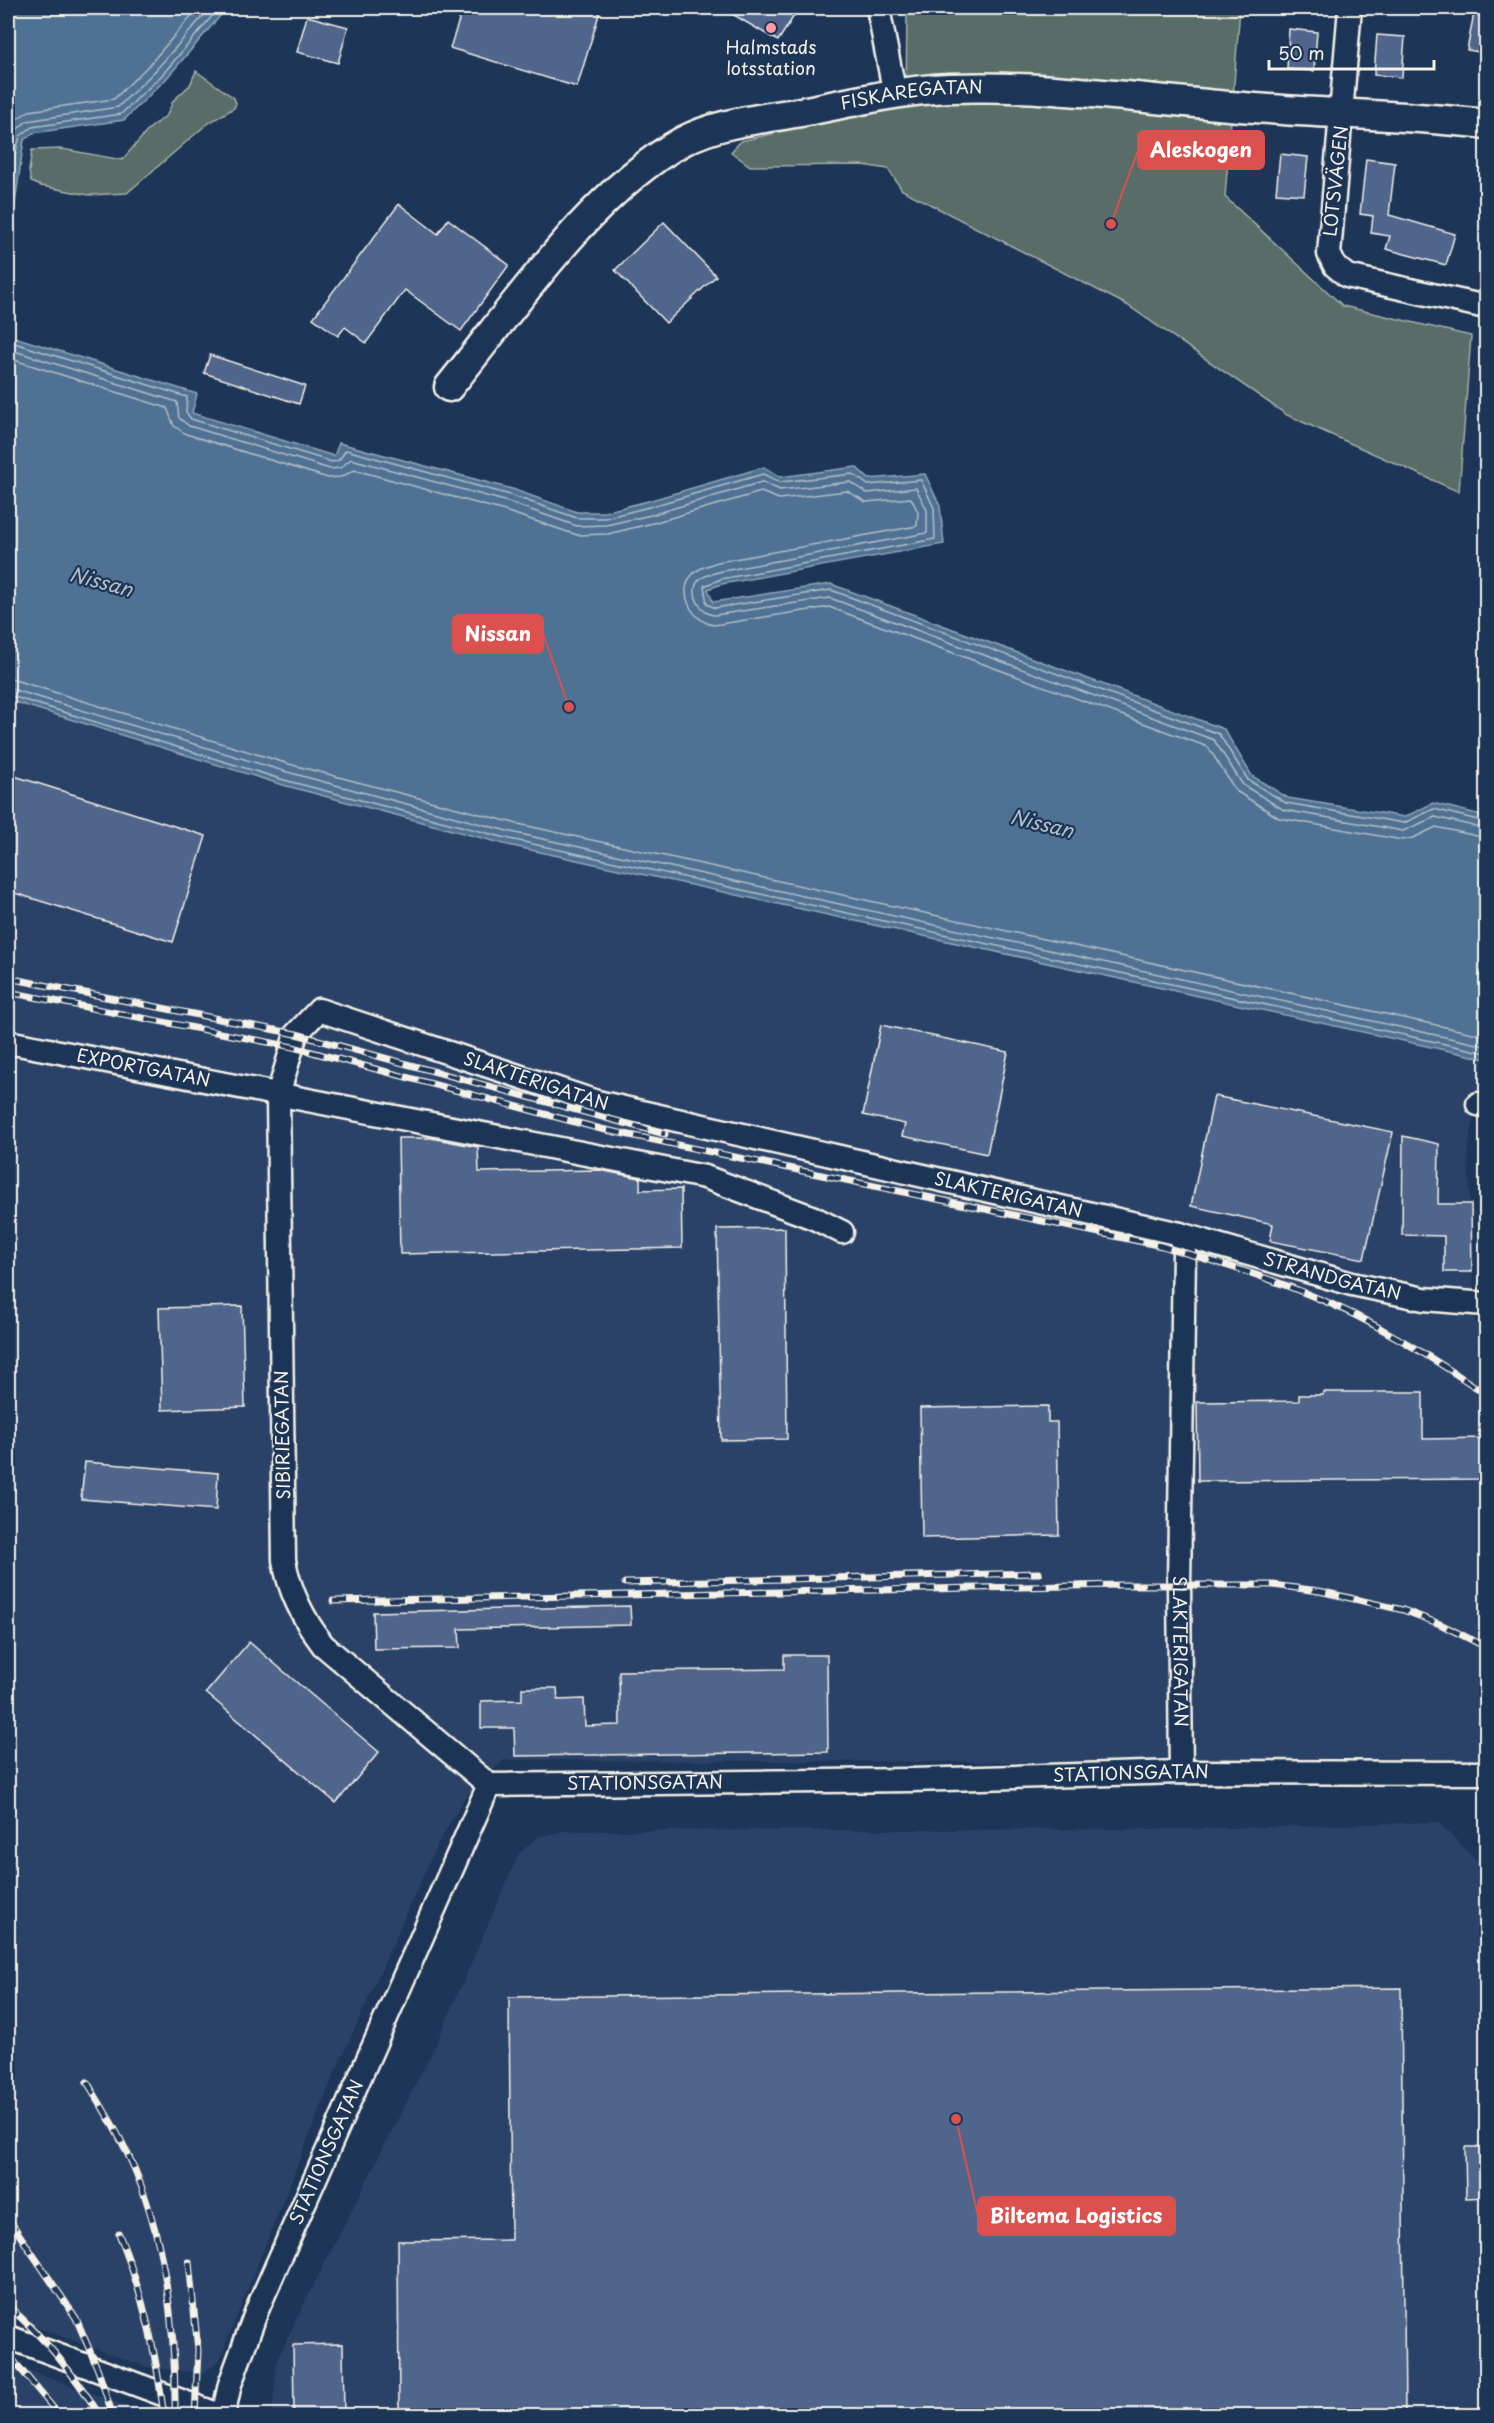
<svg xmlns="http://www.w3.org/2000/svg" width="1494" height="2423" font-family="'Playpen Sans',sans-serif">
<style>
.built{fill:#2c4367}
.green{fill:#586d68;stroke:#a6afa8;stroke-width:1.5}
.water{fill:#507294;stroke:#92a5b6;stroke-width:1.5}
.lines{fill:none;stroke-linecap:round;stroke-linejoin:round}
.shore{stroke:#b2bec6;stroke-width:1.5}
.building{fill:#50658c;stroke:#f4f1e8;stroke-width:1.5}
.minor-casing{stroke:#f4f1e8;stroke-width:27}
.tertiary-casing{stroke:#f4f1e8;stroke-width:33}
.minor{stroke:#1d3557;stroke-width:22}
.tertiary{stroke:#1d3557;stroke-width:28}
.rail-casing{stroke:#f4f1e8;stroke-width:7}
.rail{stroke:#1d3557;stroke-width:4.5;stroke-dasharray:14;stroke-linecap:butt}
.poi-dot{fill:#ff9aa2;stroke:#1d3557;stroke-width:2}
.labels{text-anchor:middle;stroke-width:4.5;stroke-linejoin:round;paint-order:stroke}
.poi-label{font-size:18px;fill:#f4f1e8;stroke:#1d3557}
.street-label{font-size:18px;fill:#f4f1e8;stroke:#1d3557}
.water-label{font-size:20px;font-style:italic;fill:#b2bec6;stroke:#1d3557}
.leader{fill:none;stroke:#dc504e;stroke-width:2}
.callout-dot{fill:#dc504e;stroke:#1d3557;stroke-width:2}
.callout{fill:#dc504e;stroke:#dc504e;stroke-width:2}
.callout-label{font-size:20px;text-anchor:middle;font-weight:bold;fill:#fff}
</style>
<rect width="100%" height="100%" fill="#1d3557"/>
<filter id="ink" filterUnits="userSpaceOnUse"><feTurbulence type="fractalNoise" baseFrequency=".0167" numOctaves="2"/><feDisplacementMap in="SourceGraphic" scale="12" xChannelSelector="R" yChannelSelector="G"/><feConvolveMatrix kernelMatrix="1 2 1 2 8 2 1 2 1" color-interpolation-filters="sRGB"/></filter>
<g filter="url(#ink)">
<g class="built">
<polygon points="8,700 283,785 508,845 1484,1059 1468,1150 1475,1322 1486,1326 1486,1764 504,1760 466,1796 438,1843 329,2086 219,2361 203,2373 146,2367 8,2317"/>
<polygon points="1438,1822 1485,1869 1486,2415 272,2416 277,2361 297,2318 437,2042 519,1853 538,1837 563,1831 1194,1829"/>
<polygon points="8,2363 152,2415 8,2415"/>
</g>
<g class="green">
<polygon points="907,8 1240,8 1225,197 1343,306 1471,336 1459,492 1287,415 1127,305 902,190 888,169 862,165 750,166 731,152 741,141 906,102"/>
<polygon points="196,71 234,98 236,103 234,108 207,124 127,193 89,195 41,186 31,182 29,171 32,150 62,149 122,160 150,128 167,115 173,101 190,85"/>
</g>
<g class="water">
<polygon points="8,8 227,8 166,79 124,120 33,133 24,140 14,211 8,218"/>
<polygon points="8,335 197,394 192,413 334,456 339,443 512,489 577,512 604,512 648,501 764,467 780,477 856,467 869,479 925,474 940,506 944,544 722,584 708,589 713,602 831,584 1224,729 1252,776 1288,798 1405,817 1433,803 1486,816 1486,1059 508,845 283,785 8,700"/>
</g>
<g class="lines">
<g class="shore">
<polyline points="8,125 29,111 114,99 150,64 198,8"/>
<polyline points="8,152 13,133 27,121 118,107 156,70 210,8"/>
<polyline points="8,209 13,162 20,136 32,127 121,114 162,75 219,8"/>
<polyline points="8,341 187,397 186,412 191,419 332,462 339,460 346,450 510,495 577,518 605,518 649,507 763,474 780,482 853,474 868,485 921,480 934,508 935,539 721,579 704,586 707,604 715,608 831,590 1219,734 1248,780 1286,803 1404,823 1434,809 1486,822"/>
<path d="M8,349l169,53 2,16 10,8 141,43 10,-1 11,-9 157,43 69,24 29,-1 45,-10 111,-33 18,8 70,-8 17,11 49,-5 11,22v23l-209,39c-6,2 -13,3 -18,7 -13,12 1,36 15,36l115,-17 384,142 29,45 41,25 119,21 32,-14 51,12"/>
<path d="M8,358l159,50 7,18 12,8 142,44 13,-1 14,-7 150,41 72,24 31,-1 45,-11 108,-31 18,7 68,-8 19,11 45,-4 7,14 -1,14 -199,36c-8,3 -19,5 -25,12 -17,17 -1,48 21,51l115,-18 379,140 28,44 43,27 123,22 11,-2 23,-11 50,11"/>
<polyline points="8,678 289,764 514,823 1486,1036"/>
<polyline points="8,688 287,772 511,832 1486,1046"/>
<polyline points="8,695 284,780 510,839 1486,1053"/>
</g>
</g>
<g class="building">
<polygon points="463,8 601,8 577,87 450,48"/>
<polygon points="722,8 799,8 778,41"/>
<polygon points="1475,8 1486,8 1486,53 1467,50"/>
<polygon points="307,16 348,27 338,63 297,52"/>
<polygon points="1289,29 1317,32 1314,71 1287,69"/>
<polygon points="1377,35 1405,37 1402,77 1374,75"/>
<polygon points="1280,154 1308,157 1304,195 1276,193"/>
<polygon points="1366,159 1395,163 1389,215 1455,234 1446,265 1386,249 1390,236 1371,233 1373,216 1360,214"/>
<polygon points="399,204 438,234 448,219 509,265 461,331 405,290 366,343 345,327 338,336 313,318"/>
<polygon points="664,222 716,276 666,323 615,270"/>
<polygon points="210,355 305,386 299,404 204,373"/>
<polygon points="8,774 206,836 173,942 8,891"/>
<polygon points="881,1025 1008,1052 987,1154 902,1136 905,1124 863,1115"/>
<polygon points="1214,1096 1393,1132 1364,1259 1270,1241 1273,1224 1191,1206"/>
<polygon points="1403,1136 1439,1144 1438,1204 1471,1204 1472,1272 1444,1272 1444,1236 1402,1235"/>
<polygon points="398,1138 431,1138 478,1147 479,1172 599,1170 640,1178 640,1190 681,1189 682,1248 400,1254"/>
<polygon points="785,1228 787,1439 721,1440 717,1229"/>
<polygon points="242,1306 245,1407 162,1410 159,1308"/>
<polygon points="1323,1392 1423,1392 1423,1439 1486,1438 1486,1479 1198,1481 1197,1402 1299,1401 1299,1395 1323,1395"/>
<polygon points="1048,1406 1048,1422 1057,1422 1059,1535 922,1538 920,1408"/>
<polygon points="85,1462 218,1473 216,1510 81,1499"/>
<polygon points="630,1606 631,1625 459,1629 460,1648 374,1649 373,1612"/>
<polygon points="249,1642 379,1752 336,1803 206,1693"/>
<polygon points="784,1655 827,1655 828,1752 515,1756 514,1728 481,1728 481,1701 522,1700 522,1688 557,1688 558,1700 584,1699 585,1726 620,1725 619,1671 784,1669"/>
<polygon points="1401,1988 1405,2415 399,2415 398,2241 511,2240 509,1997"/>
<polygon points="1465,2147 1486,2147 1486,2197 1466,2198"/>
<polygon points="343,2344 344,2415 294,2415 293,2345"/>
</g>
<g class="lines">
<defs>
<g id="minor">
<polyline points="878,8 895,95"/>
<polyline points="1350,8 1329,254 1335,266 1347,276 1486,307"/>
<path id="s1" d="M8,1042l697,135 109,41 28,14"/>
<polyline points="1478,1104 1486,1106"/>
<path id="s2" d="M1180,1234l4,19 -5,332 2,187"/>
<path id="s3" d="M489,1785l-166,-140c-19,-25 -34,-55 -39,-85l-6,-465 18,-61 23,-24 278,92 583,132 172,50 72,15 62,5"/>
<path id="s4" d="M489,1785l423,-5 269,-8 305,1"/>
<polyline points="8,2337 222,2416"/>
<path id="s5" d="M223,2416l7,-32 27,-74 232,-525"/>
</g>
<g id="tertiary">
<path id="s6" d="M449,387c65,-80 143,-196 234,-246 36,-19 79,-22 118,-29 48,-9 99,-22 148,-24 103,-4 205,13 306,20 77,6 155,7 231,16"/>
</g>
</defs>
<use href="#minor" class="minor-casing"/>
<use href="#tertiary" class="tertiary-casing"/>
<use href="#minor" class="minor"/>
<use href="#tertiary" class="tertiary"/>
<defs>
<g id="rail">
<polyline points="8,978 296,1034 665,1134"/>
<path d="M8,992l285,55 308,82 561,117c50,15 100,29 148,49 63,25 121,62 176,99"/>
<polyline points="625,1583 1039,1573"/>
<polyline points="333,1601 1120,1585 1273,1585 1319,1591 1403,1610 1440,1624 1486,1647"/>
<path d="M87,2082c17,28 35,57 48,88 31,75 41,164 40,246"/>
<polyline points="8,2218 76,2318 98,2370 113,2416"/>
<path d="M119,2234c25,62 36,115 45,182"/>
<polyline points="189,2262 198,2350 195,2416"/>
<path d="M8,2306c36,31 67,69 92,110"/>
<polyline points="8,2354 60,2416"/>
</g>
</defs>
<use href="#rail" class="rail-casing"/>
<use href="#rail" class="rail"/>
</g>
</g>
<circle class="poi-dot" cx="771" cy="28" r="6"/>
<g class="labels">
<g class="poi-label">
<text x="771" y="54">Halmstads<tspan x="771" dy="21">lotsstation</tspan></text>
</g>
<g class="street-label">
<text dy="6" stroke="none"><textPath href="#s6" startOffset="576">FISKAREGATAN</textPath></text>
<text transform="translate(1336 181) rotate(-84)" y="6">LOTSVÄGEN</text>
<text dy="6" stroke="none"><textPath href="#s1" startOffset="138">EXPORTGATAN</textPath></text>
<text dy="6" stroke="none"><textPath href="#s3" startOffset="1102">SLAKTERIGATAN</textPath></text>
<text dy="6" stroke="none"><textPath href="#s3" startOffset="1588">SLAKTERIGATAN</textPath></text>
<text dy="6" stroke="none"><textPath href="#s3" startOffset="1922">STRANDGATAN</textPath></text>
<text transform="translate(283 1435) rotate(-91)" y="6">SIBIRIEGATAN</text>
<text dy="6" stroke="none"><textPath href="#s2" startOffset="418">SLAKTERIGATAN</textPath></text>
<text dy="6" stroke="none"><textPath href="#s4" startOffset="642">STATIONSGATAN</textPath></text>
<text dy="6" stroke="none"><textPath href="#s4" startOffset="156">STATIONSGATAN</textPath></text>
<text dy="6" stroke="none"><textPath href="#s5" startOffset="284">STATIONSGATAN</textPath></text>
</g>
<g class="water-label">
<text transform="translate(101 582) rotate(15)" y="7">Nissan</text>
<text transform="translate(1042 824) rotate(14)" y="7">Nissan</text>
</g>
</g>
<path class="leader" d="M1111 224L1138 150M569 707L543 634M956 2119L978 2216"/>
<g class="callout-dot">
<circle cx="1111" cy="224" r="6"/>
<circle cx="569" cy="707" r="6"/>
<circle cx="956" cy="2119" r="6"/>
</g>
<g class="callout">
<rect x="1138" y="131" width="126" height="38" rx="6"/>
<rect x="453" y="615" width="90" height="38" rx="6"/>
<rect x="978" y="2197" width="197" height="38" rx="6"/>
</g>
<g class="callout-label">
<text x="1201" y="157">Aleskogen</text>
<text x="498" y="641">Nissan</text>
<text x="1076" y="2223">Biltema Logistics</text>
</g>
<rect width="1494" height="2423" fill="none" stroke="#1d3557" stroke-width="30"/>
<rect x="15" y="15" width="1464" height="2393" fill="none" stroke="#f4f1e8" stroke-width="2" filter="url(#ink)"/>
<path d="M1269 60v9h165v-9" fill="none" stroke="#f4f1e8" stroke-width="3"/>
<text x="1278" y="60" font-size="18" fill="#f4f1e8" stroke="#1d3557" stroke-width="4.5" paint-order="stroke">50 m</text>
</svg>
